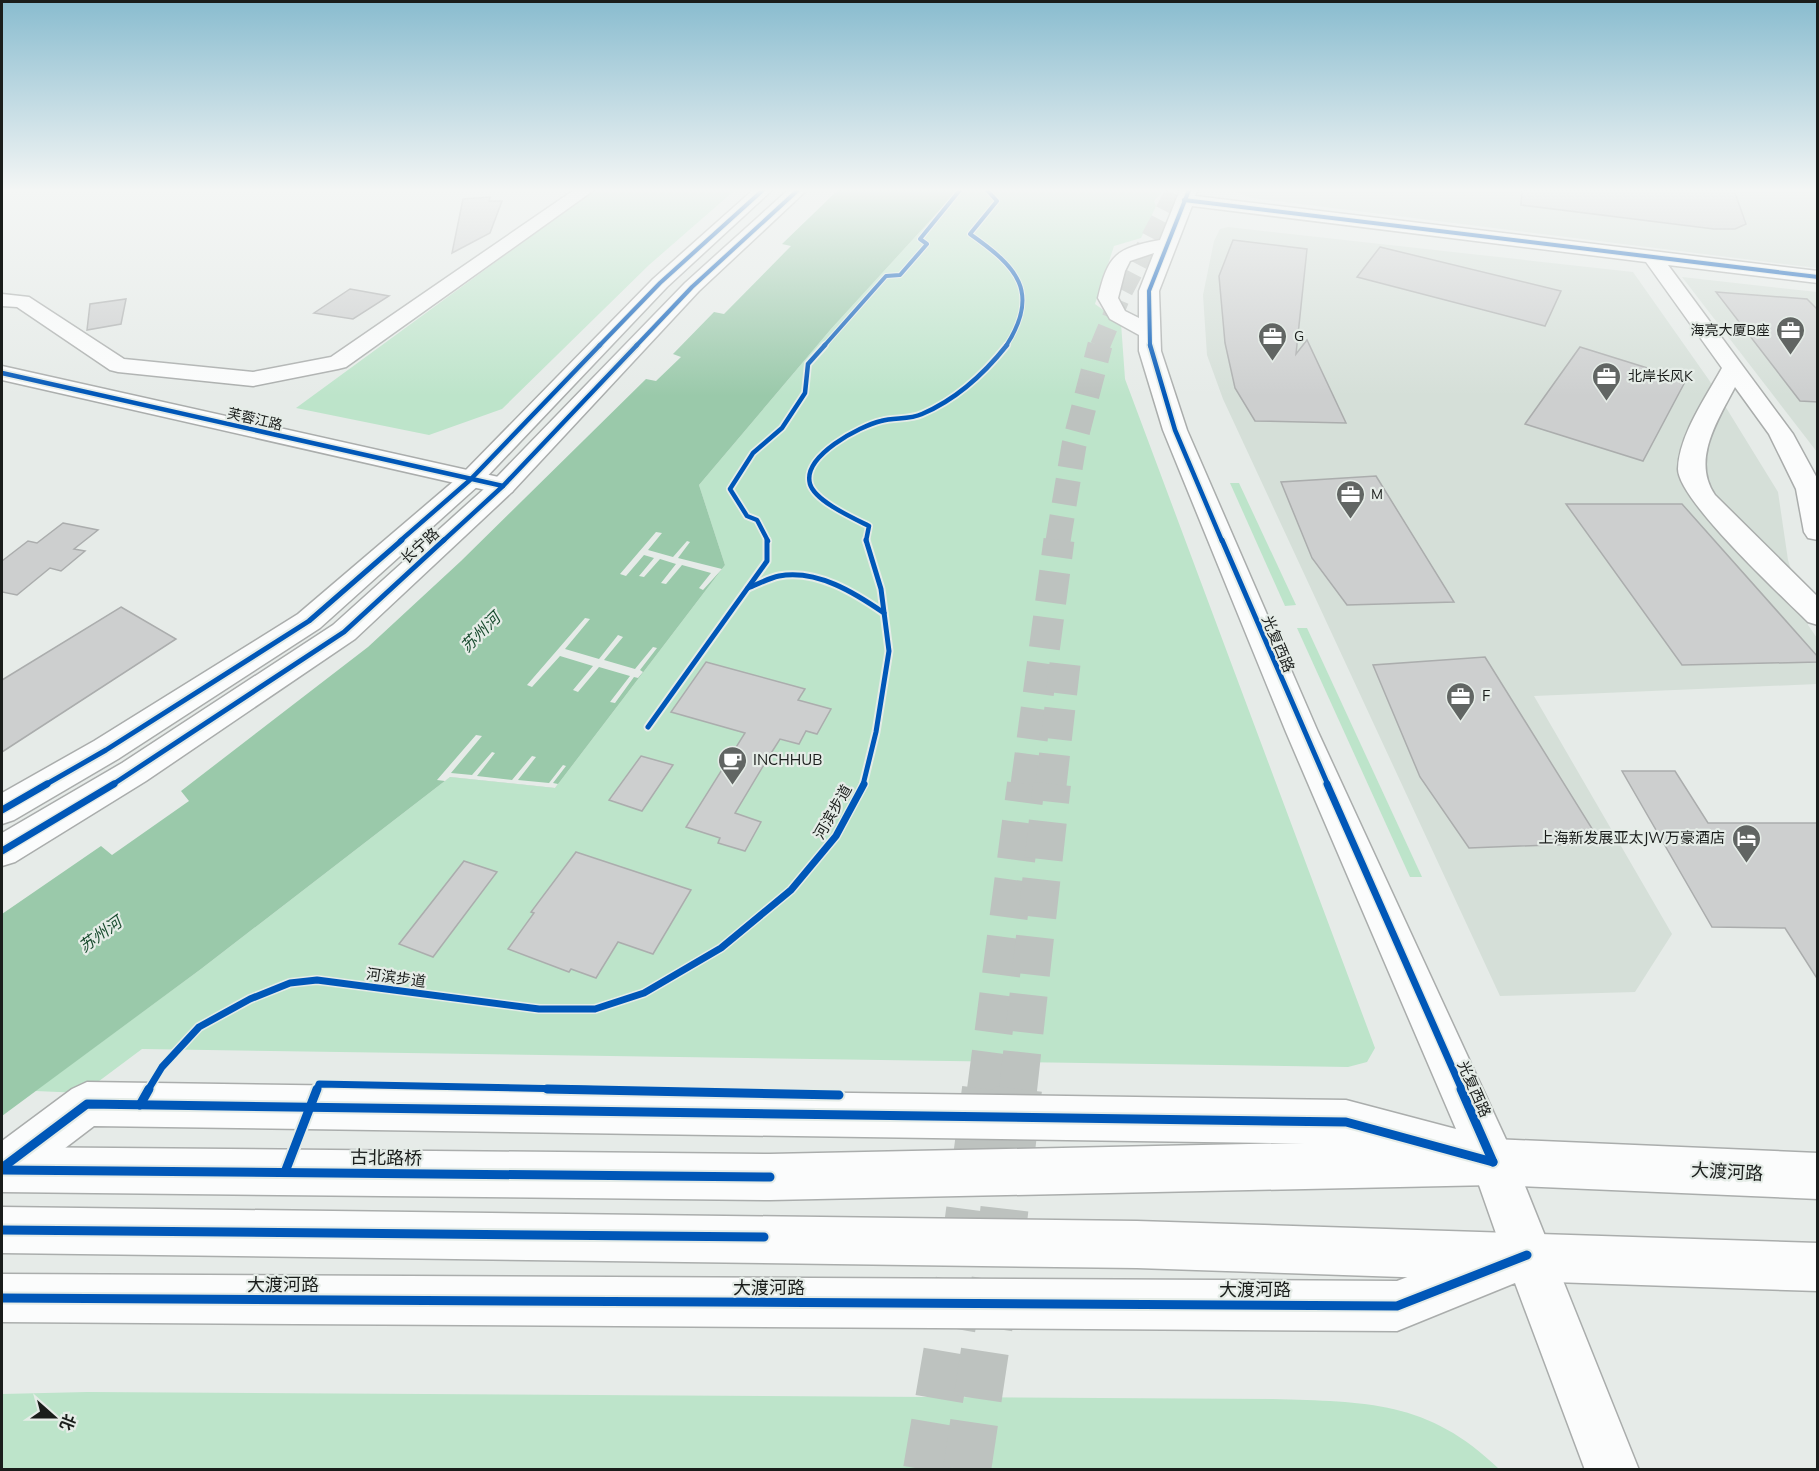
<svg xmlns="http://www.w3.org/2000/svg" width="1819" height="1471" font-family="Mulish,'Noto Sans SC',sans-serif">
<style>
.built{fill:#d5dfd8}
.green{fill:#bde4ca}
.water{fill:#9ac9aa}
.pier{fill:#e6ebe8}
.building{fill:#cdcfcf;stroke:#abadad;stroke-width:1.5}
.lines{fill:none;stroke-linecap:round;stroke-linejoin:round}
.highway-tunnel-far4{stroke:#bdc2bf;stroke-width:20;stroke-dasharray:20 10;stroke-linecap:butt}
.highway-tunnel-far3{stroke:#bdc2bf;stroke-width:25;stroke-dasharray:25 12;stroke-linecap:butt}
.highway-tunnel-far2{stroke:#bdc2bf;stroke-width:31;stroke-dasharray:31 15;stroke-linecap:butt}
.highway-tunnel-far1{stroke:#bdc2bf;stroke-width:38;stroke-dasharray:38 20;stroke-linecap:butt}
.highway-tunnel{stroke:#bdc2bf;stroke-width:48;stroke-dasharray:48 24;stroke-linecap:butt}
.minor-casing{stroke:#aaadac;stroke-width:3}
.major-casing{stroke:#aaadac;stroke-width:3}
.minor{fill:#fbfcfc;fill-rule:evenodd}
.major{fill:#fbfcfc;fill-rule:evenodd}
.cycleway-far4-casing{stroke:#e5ece7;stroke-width:6}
.cycleway-far3-casing{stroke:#e5ece7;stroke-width:8}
.cycleway-far2-casing{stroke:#e5ece7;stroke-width:9}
.cycleway-far1-casing{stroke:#e5ece7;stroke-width:10}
.cycleway-casing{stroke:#e5ece7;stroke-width:13}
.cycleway-far4{stroke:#0057b8;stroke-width:4}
.cycleway-far3{stroke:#0057b8;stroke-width:4.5}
.cycleway-far2{stroke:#0057b8;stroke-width:5}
.cycleway-far1{stroke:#0057b8;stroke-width:7}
.cycleway{stroke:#0057b8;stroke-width:9}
.labels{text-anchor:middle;stroke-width:4.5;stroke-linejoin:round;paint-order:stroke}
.far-poi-label{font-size:14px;fill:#1a1d1b;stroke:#e5ece7;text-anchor:start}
.far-street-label{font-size:14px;fill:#1a1d1b;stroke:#e5ece7}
.street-label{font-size:15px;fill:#1a1d1b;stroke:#e5ece7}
.poi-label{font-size:15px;fill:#1a1d1b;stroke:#e5ece7;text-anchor:start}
.water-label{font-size:16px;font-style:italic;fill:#184b2e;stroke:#e5ece7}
.near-street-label{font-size:18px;fill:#1a1d1b;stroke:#e5ece7}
</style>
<rect width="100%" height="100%" fill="#e6ebe8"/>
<g class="built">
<polygon points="1230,190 1817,190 1817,268 1252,198"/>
<polygon points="1228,227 1633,272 1709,380 1778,492 1788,560 1808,625 1817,638 1817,684 1534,696 1672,934 1635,992 1500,996 1223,399 1207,355 1203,295 1214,241 1220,229"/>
<polygon points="1682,277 1817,292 1817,452"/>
</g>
<g class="green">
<polygon points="594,190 735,190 649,265 502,409 429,435 296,408"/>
<polygon points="958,190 1164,190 1154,201 1156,206 1141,238 1114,246 1095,304 1121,323 1125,379 1375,1048 1367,1062 1348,1067 142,1049 83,1093 35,1091 201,969 450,777 555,788 725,565 699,485 831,329"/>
<polygon points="1230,483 1239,483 1296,605 1285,606"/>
<polygon points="1297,628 1307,628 1422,877 1410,877"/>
<path d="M87,1392l1186,7c93,3 155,1 226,70h-1497v-75z"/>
</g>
<polygon class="water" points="838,190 958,190 831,329 699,485 725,565 555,788 450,777 201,969 2,1116 2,914 101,846 112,855 189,801 181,791 368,647 461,561 646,379 656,381 681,357 673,354 714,312 724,314 791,246 782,244"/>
<g class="pier">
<polygon points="656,532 662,533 648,550 673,557 687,541 690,542 678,558 722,569 703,590 699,588 711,573 682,565 666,584 661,583 676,564 660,559 644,577 639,576 654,558 644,555 626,576 620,574"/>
<polygon points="585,618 590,619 565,649 599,659 618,635 623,637 604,660 635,669 653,647 657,648 640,670 643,672 638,678 634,677 615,703 610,702 630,676 599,667 578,692 573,690 593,666 560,656 532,687 527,685"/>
<polygon points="476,735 482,736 451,773 472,775 492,752 495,753 477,776 512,780 532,756 536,757 518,780 549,783 563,765 566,766 553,783 558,784 555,788 450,777 445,781 437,780"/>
</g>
<g class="building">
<polygon points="1522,190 1734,190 1746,224 1735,229 1714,229 1521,205"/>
<polygon points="490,197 489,201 502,201 490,233 452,253 463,199"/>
<polygon points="1233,240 1307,249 1296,354 1307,340 1346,423 1255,421 1235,388 1225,343 1219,276"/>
<polygon points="1380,247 1561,291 1545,326 1357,277"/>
<polygon points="350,289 389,296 353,319 314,313"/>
<polygon points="1716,292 1807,299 1818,310 1818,402 1800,401"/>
<polygon points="126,299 121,324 87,330 90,304"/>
<polygon points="1580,347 1686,380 1643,461 1525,424"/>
<polygon points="1376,476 1454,602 1347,605 1312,558 1281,482"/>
<polygon points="1566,504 1682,504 1818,657 1818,662 1682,665"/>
<polygon points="63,523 98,530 74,549 85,551 61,571 50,568 17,595 2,592 2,561 28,541 37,543"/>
<polygon points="121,607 176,639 2,752 2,680"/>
<polygon points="1485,657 1601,843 1469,848 1420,777 1373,665"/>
<polygon points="706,662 805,689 798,700 831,709 817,734 806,731 799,744 780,739 768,758 735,813 761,822 745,851 718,843 720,838 686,827 745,733 671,712"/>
<polygon points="641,756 673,765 642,811 609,800"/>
<polygon points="1622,771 1675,771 1708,823 1818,823 1818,980 1785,928 1712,927"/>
<polygon points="576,852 691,890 653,954 618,942 596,978 571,969 569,972 508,949 534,913 531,912"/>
<polygon points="464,861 497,872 433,957 399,944"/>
</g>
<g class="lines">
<polyline class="highway-tunnel-far4" points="1100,346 1122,293 1176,190"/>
<polyline class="highway-tunnel-far3" points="1058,541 1074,445 1100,345"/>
<g class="highway-tunnel-far2">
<polyline points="1026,785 1059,540"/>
<polyline points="1051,785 1065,664"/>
</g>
<g class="highway-tunnel-far1">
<polyline points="986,1090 1026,784"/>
<polyline points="1018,1090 1052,784"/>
</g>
<g class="highway-tunnel">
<polyline points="927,1470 965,1249 986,1089"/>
<polyline points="967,1470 999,1257 1018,1089"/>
</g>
<defs>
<g id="minor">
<polygon points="574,190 594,190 346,367 338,369 253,386 118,372 110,370 17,307 2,306 2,294 29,297 124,359 253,372 331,357"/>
<path d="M1180,190h18l-3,6 623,75v12l-150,-18 125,169 25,46v60l-10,-2 -4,-6 -8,-43 -27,-55 -34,-47c-17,33 -44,73 -20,108l103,102v28l-10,-3c-26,-26 -130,-122 -130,-153 1,-34 28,-72 44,-101l-76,-106 -454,-56 -33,85 2,60 26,79 131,302 191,414 130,324h-54l-70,-187 -118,48 -1395,-9v-48l1395,7 102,-39 -26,-74 -16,6 -111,-30 -1252,-18 -76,58 -16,6v-49l70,-52 15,-7 1259,18 110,29 -170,-397 -123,-302 -24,-79v-16l-29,-16 -12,-21c10,-43 18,-50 62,-58zM1154,253l-15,38v27l-14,-7 -7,-13 7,-27 5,-10z"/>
<polygon points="2,366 503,478 512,480 516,486 512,492 503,494 2,380"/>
</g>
<g id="major">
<polygon points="753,190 772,190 667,287 479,485 320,628 118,759 14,820 2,824 2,793 94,741 298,614 461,475 653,279"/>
<polygon points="788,190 807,190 699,291 512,492 355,639 146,781 15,862 2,866 2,833 122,763 333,625 494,480 685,283"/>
<polygon points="1493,1139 1818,1153 1818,1199 1493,1185 770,1200 2,1192 2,1147 770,1154"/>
<polygon points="2,1207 1137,1221 1818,1243 1818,1291 1137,1268 2,1253"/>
</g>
</defs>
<use href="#minor" class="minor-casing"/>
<use href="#major" class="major-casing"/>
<use href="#minor" class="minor"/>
<use href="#major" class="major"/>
<defs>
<g id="cycleway-far4">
<path d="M987,190l10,11 -27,33c47,33 71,58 36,112"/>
<polyline points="1184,200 1818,277"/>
<polyline points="599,346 660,283 763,190"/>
<polyline points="636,346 692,287 798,190"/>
<polyline points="824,346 886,276 900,275 927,244 920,239 960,190"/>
<polyline points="1150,346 1149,291 1189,190"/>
</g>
<g id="cycleway-far3">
<polyline points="1150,345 1175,430 1222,541"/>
<polyline points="2,373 503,486"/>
<polyline points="400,541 470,480 600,345"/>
<polyline points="443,541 503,486 637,345"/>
<polyline points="768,541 757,520 747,516 730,489 753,453 782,428 805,393 808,364 825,345"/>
<path d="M866,541l3,-15c-16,-8 -54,-25 -59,-42 -8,-28 50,-58 71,-63 13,-4 28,-1 41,-7 33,-14 62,-40 85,-69"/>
</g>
<g id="cycleway-far2">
<polyline points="1222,540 1328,785"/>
<path d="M748,588c10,-4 21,-10 31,-12 38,-7 76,17 105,37"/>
<polyline points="648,727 767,561 767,540"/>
<polyline points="45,785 106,750 309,621 402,540"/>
<polyline points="112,785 344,632 444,540"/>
<polyline points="863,785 876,732 889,651 881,589 866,540"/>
</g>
<g id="cycleway-far1">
<polyline points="1327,784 1462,1090"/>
<polyline points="2,810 47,784"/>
<polyline points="2,851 114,784"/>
<polyline points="148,1090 162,1067 199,1027 250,999 290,983 317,980 539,1009 595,1009 644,993 721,948 791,890 836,836 864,784"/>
<polyline points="317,1090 319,1084 618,1090"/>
</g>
<g id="cycleway">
<polyline points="547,1089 839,1095"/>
<polyline points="1461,1089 1493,1162"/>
<polyline points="140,1105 149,1089"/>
<polyline points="2,1168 87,1104 1346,1122 1493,1162"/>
<polyline points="2,1170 770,1177"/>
<polyline points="285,1172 317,1089"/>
<polyline points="2,1230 764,1237"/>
<polyline points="2,1298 1397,1306 1527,1255"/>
</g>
</defs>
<use href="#cycleway-far4" class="cycleway-far4-casing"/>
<use href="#cycleway-far3" class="cycleway-far3-casing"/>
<use href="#cycleway-far2" class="cycleway-far2-casing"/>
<use href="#cycleway-far1" class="cycleway-far1-casing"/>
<use href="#cycleway" class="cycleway-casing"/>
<use href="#cycleway-far4" class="cycleway-far4"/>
<use href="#cycleway-far3" class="cycleway-far3"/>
<use href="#cycleway-far2" class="cycleway-far2"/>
<use href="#cycleway-far1" class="cycleway-far1"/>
<use href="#cycleway" class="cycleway"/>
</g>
<linearGradient id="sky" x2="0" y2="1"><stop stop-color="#89bccf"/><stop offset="0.48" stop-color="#f4f6f5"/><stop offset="1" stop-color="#f4f6f5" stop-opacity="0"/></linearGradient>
<rect width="1819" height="396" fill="url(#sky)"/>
<defs>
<symbol id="office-pin" viewBox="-11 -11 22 30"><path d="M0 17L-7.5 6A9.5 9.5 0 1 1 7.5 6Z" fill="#616563" stroke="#e5ece7"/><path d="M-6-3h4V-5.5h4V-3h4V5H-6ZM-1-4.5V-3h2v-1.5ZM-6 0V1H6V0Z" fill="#fff"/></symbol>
<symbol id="cafe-pin" viewBox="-11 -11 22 30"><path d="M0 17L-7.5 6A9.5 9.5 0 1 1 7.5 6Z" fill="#616563" stroke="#e5ece7"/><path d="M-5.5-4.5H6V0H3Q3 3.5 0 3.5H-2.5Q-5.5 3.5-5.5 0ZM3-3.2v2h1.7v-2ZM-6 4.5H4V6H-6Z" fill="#fff"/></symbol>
<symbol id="hotel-pin" viewBox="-11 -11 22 30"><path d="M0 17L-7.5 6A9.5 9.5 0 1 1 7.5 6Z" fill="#616563" stroke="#e5ece7"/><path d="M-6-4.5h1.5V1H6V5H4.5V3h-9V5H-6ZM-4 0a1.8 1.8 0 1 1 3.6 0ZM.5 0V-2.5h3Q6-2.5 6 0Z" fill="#fff"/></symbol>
</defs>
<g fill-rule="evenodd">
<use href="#office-pin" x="1774" y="314" width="33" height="45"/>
<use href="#office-pin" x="1256" y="320" width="33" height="45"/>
<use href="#office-pin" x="1590" y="360" width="33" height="45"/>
<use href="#office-pin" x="1334" y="478" width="33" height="45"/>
<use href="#office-pin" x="1444" y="680" width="33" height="45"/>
<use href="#cafe-pin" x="716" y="744" width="33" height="45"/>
<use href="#hotel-pin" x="1730" y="822" width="33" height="45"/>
</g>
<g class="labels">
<g class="far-poi-label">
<text x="1770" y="335" text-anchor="end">海亮大厦B座</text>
<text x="1294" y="341">G</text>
<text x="1628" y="381">北岸长风K</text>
<text x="1371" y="499">M</text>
</g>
<g class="far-street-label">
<text transform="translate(255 419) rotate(13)" y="5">芙蓉江路</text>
</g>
<g class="street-label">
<text transform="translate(420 546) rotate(-42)" y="5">长宁路</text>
<text transform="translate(1278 644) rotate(67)" y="5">光复西路</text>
<text transform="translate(833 812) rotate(-60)" y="5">河滨步道</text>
<text transform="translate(396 978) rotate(8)" y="5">河滨步道</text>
<text transform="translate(1474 1089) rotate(66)" y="5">光复西路</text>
</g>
<g class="poi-label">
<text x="1482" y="701">F</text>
<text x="753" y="765">INCHHUB</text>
<text x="1725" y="843" text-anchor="end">上海新发展亚太JW万豪酒店</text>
</g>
<g class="water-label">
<text transform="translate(480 632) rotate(-45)" y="6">苏州河</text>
<text transform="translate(100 934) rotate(-36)" y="6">苏州河</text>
</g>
<g class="near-street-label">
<text transform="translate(386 1158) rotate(1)" y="6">古北路桥</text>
<text transform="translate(1727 1172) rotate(3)" y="6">大渡河路</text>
<text x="283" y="1291">大渡河路</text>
<text x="769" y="1294">大渡河路</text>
<text x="1255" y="1296">大渡河路</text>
</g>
</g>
<rect width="1819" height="1471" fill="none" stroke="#1a1d1b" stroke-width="6"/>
<g transform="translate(54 1417) rotate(111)" stroke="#e5ece7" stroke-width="4.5" paint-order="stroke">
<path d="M0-4.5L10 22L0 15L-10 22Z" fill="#1a1d1b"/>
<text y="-9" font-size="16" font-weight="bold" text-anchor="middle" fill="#1a1d1b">北</text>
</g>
</svg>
